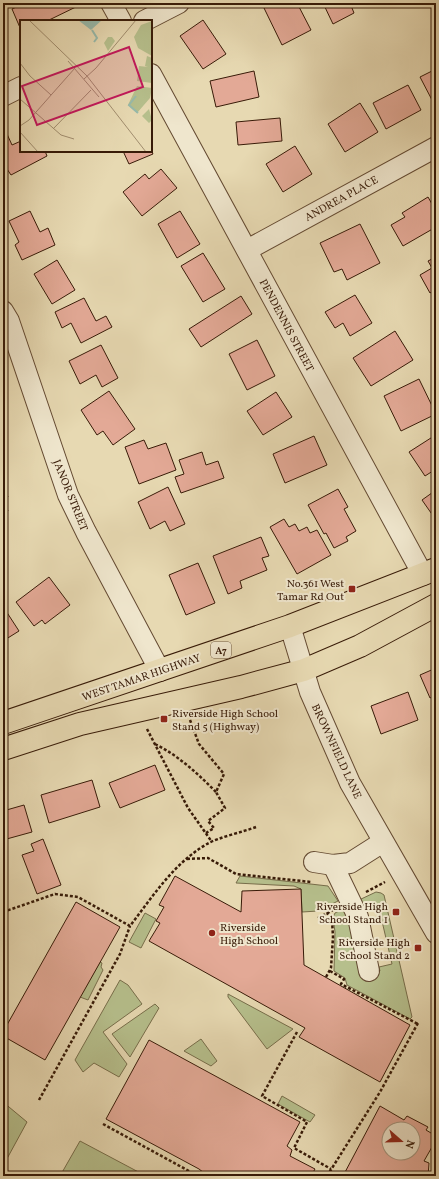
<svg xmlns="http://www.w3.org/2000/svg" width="439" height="1179" font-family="Vollkorn,serif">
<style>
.green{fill:#b6bf8c;stroke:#776d4a}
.building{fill:#e3a996;stroke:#381b08;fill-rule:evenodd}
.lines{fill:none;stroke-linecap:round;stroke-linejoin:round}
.minor-casing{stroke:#644a32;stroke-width:22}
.highway-casing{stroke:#381b08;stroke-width:24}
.path{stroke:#381b08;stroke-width:2.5;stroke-dasharray:3 2;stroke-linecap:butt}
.minor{stroke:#efe6cd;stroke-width:20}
.highway{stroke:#e7d9b2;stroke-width:22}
.poi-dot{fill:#8f2418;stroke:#efe6cd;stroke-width:1.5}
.labels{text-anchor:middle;stroke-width:4;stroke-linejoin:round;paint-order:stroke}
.shield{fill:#efe6cd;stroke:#6f5843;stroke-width:1}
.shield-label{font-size:10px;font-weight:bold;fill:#381b08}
.street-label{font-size:11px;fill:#381b08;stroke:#efe6cd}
.poi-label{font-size:11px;fill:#381b08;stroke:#efe6cd;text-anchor:end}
.inset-river{fill:none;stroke:#97baab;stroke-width:2}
.inset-road{fill:none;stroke:#a18d6e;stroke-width:1}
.view{fill:#c2185b;fill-opacity:0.15;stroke:#c2185b;stroke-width:2}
.inset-edge{fill:none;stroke:#381b08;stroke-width:2}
</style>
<rect width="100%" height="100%" fill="#e7d9b2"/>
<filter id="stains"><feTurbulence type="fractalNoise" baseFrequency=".005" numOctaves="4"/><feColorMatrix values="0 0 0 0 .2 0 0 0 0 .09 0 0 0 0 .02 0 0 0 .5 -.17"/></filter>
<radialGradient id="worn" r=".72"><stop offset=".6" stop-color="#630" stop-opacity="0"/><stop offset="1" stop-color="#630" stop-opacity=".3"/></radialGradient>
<g class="green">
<polygon points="240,876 328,886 338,901 318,911 302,912 301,889 294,886 236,883"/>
<polygon points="376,892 381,893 384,895 412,1017 410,1019 347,985 345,978 334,971 335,932 333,917 335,913 343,909 348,915 361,975 380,971 379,967 392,964 378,904 363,907 359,900"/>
<polygon points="145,913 156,919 141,948 129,942"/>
<polygon points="100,962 102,963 101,967 103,970 88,1000 80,997"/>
<polygon points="120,980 128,985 142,1004 103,1032 127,1064 119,1077 94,1063 83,1072 75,1060"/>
<polygon points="228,994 293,1029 267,1049 228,997"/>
<polygon points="155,1004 159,1008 130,1057 112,1034"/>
<polygon points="201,1039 217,1061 211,1066 184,1051"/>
<polygon points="282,1096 315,1115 310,1122 278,1104"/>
<polygon points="3,1102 27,1122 3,1166"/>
<polygon points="80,1141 146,1176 60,1176"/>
</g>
<g class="building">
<polygon points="25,3 82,3 82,4 47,21 21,21 21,30 12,9"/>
<polygon points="274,3 297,3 311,30 282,45 264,8"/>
<polygon points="323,3 350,3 354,13 333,24"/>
<polygon points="203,20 226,54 203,69 180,36"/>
<polygon points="436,69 436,98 432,100 420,77"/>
<polygon points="254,71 259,97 216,107 210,81"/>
<polygon points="408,85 421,110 386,129 373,103"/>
<polygon points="360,103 378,132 345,152 328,124"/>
<polygon points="280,118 282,141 238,145 236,122"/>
<polygon points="7,134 12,145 21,141 21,151 45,151 47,156 11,175 5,166 3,167 3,136"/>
<polygon points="295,146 312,174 283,192 266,164"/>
<polygon points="151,150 153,154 129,164 123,151"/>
<polygon points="161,169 177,188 142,216 123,192 145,174 149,179"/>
<polygon points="428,197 436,211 436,227 403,246 391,225 405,217 402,213"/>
<polygon points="30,211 40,232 48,228 55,245 22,260 15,245 19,242 9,221"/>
<polygon points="180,211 200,244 177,258 158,224"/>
<polygon points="360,224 380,263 347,280 342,269 334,272 320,243"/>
<polygon points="203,253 225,289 203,302 181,266"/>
<polygon points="436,257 436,289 430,293 420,275 432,268 428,261"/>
<polygon points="57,260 75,290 52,304 34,274"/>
<polygon points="355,295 372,323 350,336 343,323 335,328 325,312"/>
<polygon points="241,296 252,314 201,347 189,329"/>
<polygon points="84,298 96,321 106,316 112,327 81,343 71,323 62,328 55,312"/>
<polygon points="395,331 413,360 371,386 353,358"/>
<polygon points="257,340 275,376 247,390 229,354"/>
<polygon points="101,345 118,378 102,387 96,375 80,384 69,361"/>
<polygon points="419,379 436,414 401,431 384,396"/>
<polygon points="109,391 135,429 113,445 103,431 97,435 81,410"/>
<polygon points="276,392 292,417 263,435 247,411"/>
<polygon points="314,436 327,465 285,483 273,454"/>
<polygon points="434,436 436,440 436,469 425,476 409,452"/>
<polygon points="144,440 148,449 166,443 176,470 139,484 125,447"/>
<polygon points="202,452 206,465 218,461 224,478 181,493 175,477 184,474 179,460"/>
<polygon points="3,485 8,497 3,499 8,511 4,513 7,521 3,523"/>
<polygon points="168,487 185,524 170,531 165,521 150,529 138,502"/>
<polygon points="338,489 348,507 344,509 356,531 346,537 348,541 334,548 326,533 324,534 308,505"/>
<polygon points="436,490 436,520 422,500"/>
<polygon points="284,519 289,527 295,524 299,531 307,527 310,533 317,530 331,555 297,574 270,527"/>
<polygon points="261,537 269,556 262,558 267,570 240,581 242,588 228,594 213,556"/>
<polygon points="198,563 215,603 186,615 169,575"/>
<polygon points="49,577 70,605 45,624 42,620 34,626 16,602"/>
<polygon points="6,611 19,631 3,641 3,613"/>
<polygon points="436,668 436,695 430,698 420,675"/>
<polygon points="408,692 418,720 381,734 371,706"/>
<polygon points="155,765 165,790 120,808 109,783"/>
<polygon points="92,780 100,807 49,823 41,795"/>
<polygon points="24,805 32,832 3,840 3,811"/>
<polygon points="43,839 61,885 37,894 22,855 34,851 31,844"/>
<polygon points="175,876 241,912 242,891 301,889 304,965 410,1025 380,1082 299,1037 305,1028 149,941 160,923 156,921 164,907 159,905"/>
<polygon points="76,902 120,927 45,1060 3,1036 3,1032"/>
<polygon points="149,1040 300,1122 287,1146 292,1150 290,1156 315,1169 311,1176 284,1176 277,1173 274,1176 208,1176 199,1169 106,1119"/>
<path d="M380,1106l24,14 3,-4 21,11 -2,3 10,6v4l-12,21 5,2 -1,13h-85zM389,1129h24v24h-24z"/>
</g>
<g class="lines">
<defs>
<g id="minor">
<polyline points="111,3 121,21"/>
<polyline points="144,21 179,3"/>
<polyline points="151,74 423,575"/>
<polyline points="3,96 21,87"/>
<polyline points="247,250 436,147"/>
<polyline points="3,311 9,321 68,495 86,532 160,671"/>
<polyline points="290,626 310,692 350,783 436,933"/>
<polyline points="314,862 333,865 350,863 383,842"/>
<polyline points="333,865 358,917 369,971"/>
</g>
<g id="highway">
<polyline points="3,723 290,626 436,569"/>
<polyline points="3,749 80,724 241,687 304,670 360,646 436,605"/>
</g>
</defs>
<use href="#minor" class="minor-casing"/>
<use href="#highway" class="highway-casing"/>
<g class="path">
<polyline points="190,720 199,744 224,774 216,792 225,808 208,821 214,828 206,833"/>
<polyline points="147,729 188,808 212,842"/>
<path d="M155,744c24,12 42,29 61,48"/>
<polyline points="187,859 208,858 236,874 311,882"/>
<polyline points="366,892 385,882"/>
<path d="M3,912l52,-18 23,3 52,29c23,-30 44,-63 77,-82 12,-7 36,-12 49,-17"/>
<polyline points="318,918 333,910"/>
<polyline points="330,971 344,979 341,984 418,1024"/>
<polyline points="326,977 331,968 333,937 332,920 327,913"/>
<polyline points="297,1032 262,1096 307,1122 294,1148 331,1169"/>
<polyline points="39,1100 120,954 130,926"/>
<polyline points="103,1124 198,1176"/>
<polyline points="327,1176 380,1092 418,1023"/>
</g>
<use href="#minor" class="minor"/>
<use href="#highway" class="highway"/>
</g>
<g class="poi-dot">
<rect x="348" y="585" width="8" height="8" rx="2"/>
<rect x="160" y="715" width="8" height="8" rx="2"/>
<rect x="392" y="908" width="8" height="8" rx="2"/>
<circle cx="212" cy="933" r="4"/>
<rect x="414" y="944" width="8" height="8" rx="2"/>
</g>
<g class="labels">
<rect class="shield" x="211" y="642" width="20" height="16" rx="3"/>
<g class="shield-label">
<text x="221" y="654">A7</text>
</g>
<g class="street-label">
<text transform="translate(341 198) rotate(-29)" y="4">ANDREA PLACE</text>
<text transform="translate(287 325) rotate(62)" y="4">PENDENNIS STREET</text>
<text transform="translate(71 495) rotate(68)" y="4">JANOR STREET</text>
<text transform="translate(141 677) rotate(-19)" y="4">WEST TAMAR HIGHWAY</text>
<text transform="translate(337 751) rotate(65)" y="4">BROWNFIELD LANE</text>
</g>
<g class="poi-label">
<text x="344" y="587">No.361 West<tspan x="344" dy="13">Tamar Rd Out</tspan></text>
<text x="172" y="717" text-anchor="start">Riverside High School<tspan x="172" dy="13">Stand 5 (Highway)</tspan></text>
<text x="388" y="910">Riverside High<tspan x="388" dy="13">School Stand 1</tspan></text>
<text x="220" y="931" text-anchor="start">Riverside<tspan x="220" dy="13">High School</tspan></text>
<text x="410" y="946">Riverside High<tspan x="410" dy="13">School Stand 2</tspan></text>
</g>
</g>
<g transform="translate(20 20)">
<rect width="132" height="132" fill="#e7d9b2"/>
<path d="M132,1v35l-14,-8 -4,-11 7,-12zM88,17h4l3,4 -7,10 -4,-8zM127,36l5,2v25l-15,-2 2,-15 9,1 -3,-1zM117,66l15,2 -2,10 -13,15 -9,-8zM129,89l3,11 -3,3 -7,-7z" fill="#b6bf8c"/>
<path d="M58,0h24l-11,10z" fill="#97baab"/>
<path class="inset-river" d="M72,10l5,8 -3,4M116,76l-7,9 9,8"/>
<path class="inset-road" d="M9,0l58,56 59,76M48,41l31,36M0,43l10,13 21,19M64,59l12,-11 40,-48M0,79l41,36 13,4M0,106l9,-6 46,-52M33,109l38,-39M0,112l18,20"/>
<path class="view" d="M109,27l14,40 -106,38 -15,-39z"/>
<rect width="132" height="132" class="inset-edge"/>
</g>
<rect width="439" height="1179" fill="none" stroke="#e7d9b2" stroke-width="16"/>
<rect x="4" y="4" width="431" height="1171" fill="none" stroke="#381b08" stroke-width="2"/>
<rect x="8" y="8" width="423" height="1163" fill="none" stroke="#381b08"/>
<g transform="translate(401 1141) rotate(110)"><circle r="19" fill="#efe6cd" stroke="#a6957e"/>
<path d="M0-3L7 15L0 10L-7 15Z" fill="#8f2418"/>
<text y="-6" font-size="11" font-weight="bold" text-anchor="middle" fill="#381b08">N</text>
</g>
<rect width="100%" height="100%" filter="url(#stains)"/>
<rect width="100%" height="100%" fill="url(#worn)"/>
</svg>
